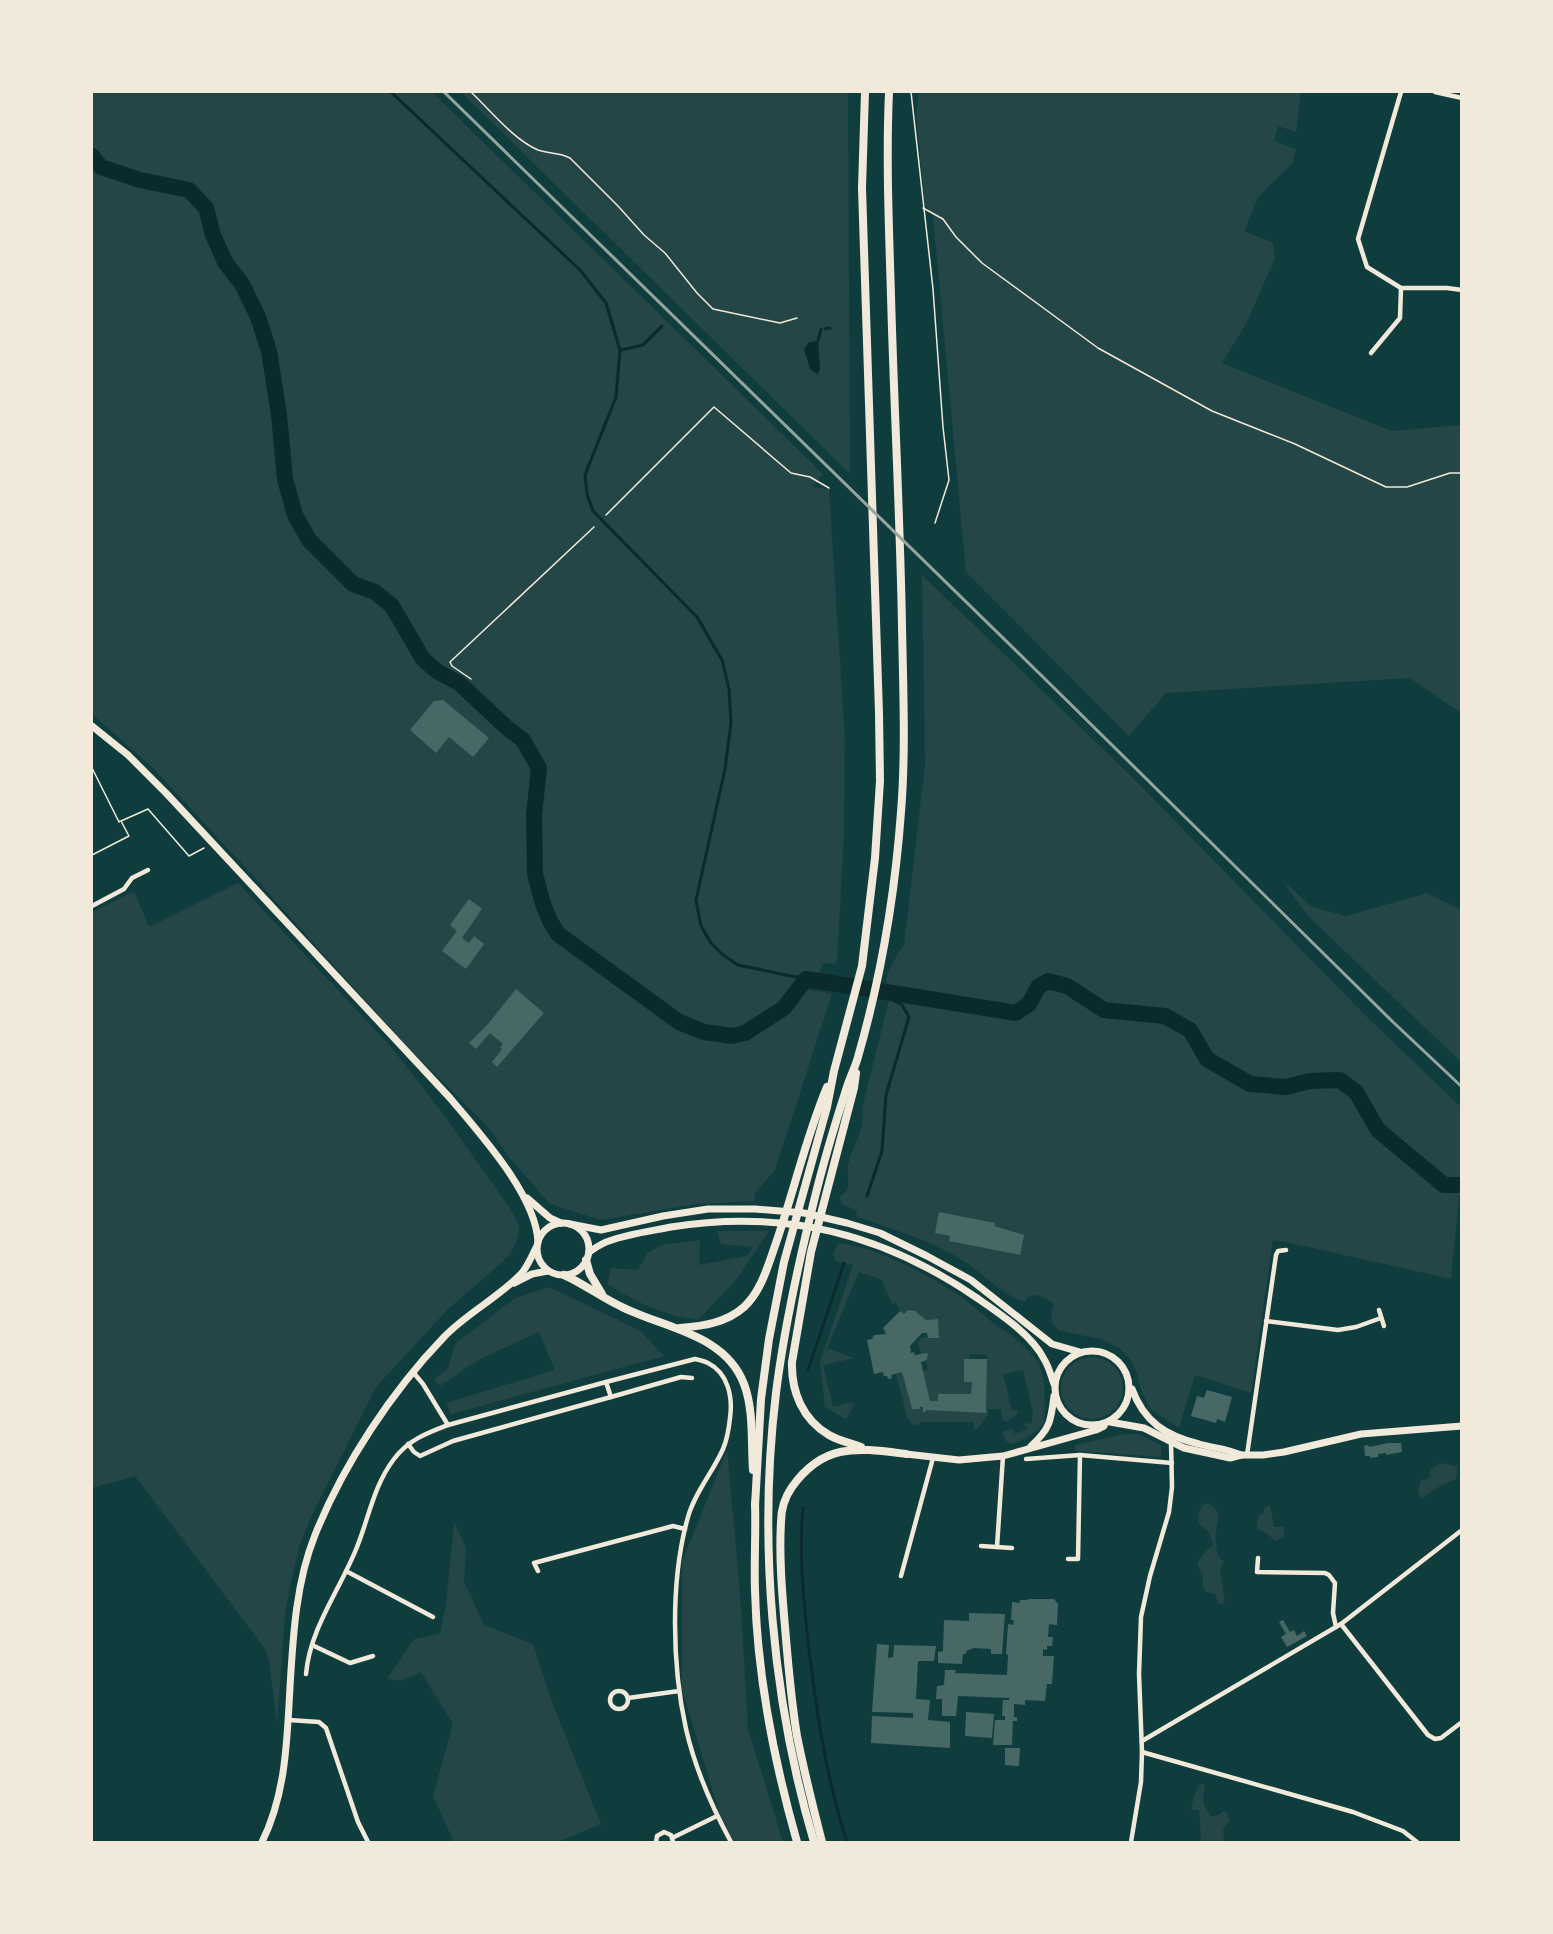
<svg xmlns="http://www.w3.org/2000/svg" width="1553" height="1934" font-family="'Noto Serif',serif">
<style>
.green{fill:#244646}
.water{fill:#0a2a2b}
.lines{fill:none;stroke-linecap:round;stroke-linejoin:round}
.stream{stroke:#0a2a2b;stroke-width:3}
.river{stroke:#0a2a2b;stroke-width:16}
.building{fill:#486865}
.path{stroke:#f1e9da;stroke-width:1.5}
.minor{stroke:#f1e9da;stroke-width:4.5}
.primary{stroke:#f1e9da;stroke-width:7}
.trunk{stroke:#f1e9da;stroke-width:8}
.rail{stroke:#97a49c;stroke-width:3}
</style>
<rect width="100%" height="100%" fill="#0f3d3e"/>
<g class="green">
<polygon points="92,92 432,92 823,474 812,487 829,489 845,740 844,834 837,961 835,964 823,963 820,971 805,989 832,994 775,1170 755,1193 754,1201 697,1204 601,1220 550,1204 508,1156 491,1130 401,1040 246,868 152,767 92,714"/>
<polygon points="461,92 848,92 850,474"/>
<polygon points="919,92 1301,92 1296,132 1278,126 1274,141 1296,149 1292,164 1258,197 1244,231 1273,243 1275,258 1247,322 1222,363 1392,431 1461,425 1461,713 1410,678 1166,693 1129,736 966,572 933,216 925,205 916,115"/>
<path d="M922,575l206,198 241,246 92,88v88l-2,2 -8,82 -156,-35 -22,-4 -22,153 -56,-18 -16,53 -29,-19 -9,-19 -5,-20 -6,-11 -11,-11 -18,-9 -41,-8 -8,-8 -1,-10 3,-9 -10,-7 -9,-2 -8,3 -1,3c-16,1 -47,-31 -62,-40 -32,-20 -71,-32 -107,-44l-1,-7 -14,-6 -3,-7c4,-3 8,-6 9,-11 1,-6 -1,-13 0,-20 3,-20 18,-35 14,-57l29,-117c-3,-5 -6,-9 -4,-15 1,-6 13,-29 17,-32l21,-180z"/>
<polygon points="1282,880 1312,907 1346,916 1427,893 1461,910 1461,1062 1308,916"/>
<polygon points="238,883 391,1047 442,1112 513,1213 519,1227 518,1237 511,1253 497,1267 449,1308 376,1387 310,1519 299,1547 286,1606 277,1724 269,1660 265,1649 135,1476 92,1488 92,912 134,891 149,927"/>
<path d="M717,1231h52l-32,48 -39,41c-33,-4 -63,-18 -91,-36l4,-16 27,2 9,-16 15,-9 38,-5 -1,25 48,-9 6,-9 -32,-3z"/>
<path d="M839,1243c37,4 90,32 121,53 11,8 21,17 32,26 17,12 37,24 47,43 8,17 6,41 5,59 -10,9 -19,17 -33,20l-5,-3 -4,-9 10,-4 3,6 12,-5 -3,-6 7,1 2,-11 -10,-43 -20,4 9,37 6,-1 -1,5 -11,7 -4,-3 -1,-10h-13v5l-11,15 -3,1v-8h-55v4l-7,-2 -5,-7 -11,-43 6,-2 10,37 11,-2v5h3v-2l60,3 1,-58 -17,-1 -1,5h-5v23h8l-1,12h-33v7h-8l-7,-30 5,-1 -2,-9 3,-3 -3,-5 -5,1 -4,-12 6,-5 16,1 -1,-19 -12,1 -18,-10 -4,4 -4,-3 -4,-8 -4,1 -11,-25 -22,-7 -32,76 28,10 -32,7 10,42 19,-5 2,3 -8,14 -21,-12 -5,-45 33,-97 -17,-4 -3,-8z"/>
<polygon points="549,1287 639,1330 664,1356 451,1414 446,1403 555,1370 539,1332 478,1360 440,1386 434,1380 448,1368 455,1344 515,1298"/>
<circle cx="1092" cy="1388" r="31"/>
<polygon points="1125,1434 1138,1434 1161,1445 1161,1457 1076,1451 1075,1445"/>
<polygon points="727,1450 740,1592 748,1729 783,1842 734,1842 720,1815 682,1689 682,1562"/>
<polygon points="1441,1463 1457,1466 1457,1475 1455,1480 1443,1484 1421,1499 1418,1490 1422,1479 1424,1480 1429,1478 1431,1469"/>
<path d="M1208,1503c15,10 10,14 8,28 -1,5 0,19 2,24 1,3 4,5 6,7l-4,7 5,33 -4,3 -4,-3v-4l-2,-4 -10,-3 -2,-4v-12l-6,-11 7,-11 9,-8 -3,-11 -11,-11 -1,-8 5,-10z"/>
<polygon points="1269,1505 1271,1509 1274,1527 1284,1527 1284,1536 1275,1541 1265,1532 1257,1529 1258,1517 1264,1513 1264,1508"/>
<polygon points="454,1522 466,1548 464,1582 484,1625 533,1644 552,1702 601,1824 557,1842 454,1842 433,1796 453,1724 421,1672 401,1681 387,1679 414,1639 440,1634 446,1604"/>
<path d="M1200,1784l5,1c0,6 -3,14 -1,19 1,5 5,7 7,12l8,-1 4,-4h3l4,10 -7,7 1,14h-22l-1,-3 -2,-29h-8c1,-8 5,-20 9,-26z"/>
</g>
<polygon class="water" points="818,341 820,370 817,374 810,369 804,349 809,342"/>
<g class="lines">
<g class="stream">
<polyline points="391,92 580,270 606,303 620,350 616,397 585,475 587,494 593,511 697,617 722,660 729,689 731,723 725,769 696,900 701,926 711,943 723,955 738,965 806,979"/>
<polyline points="825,329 830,328"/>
<polyline points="818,341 821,329"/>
<polyline points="621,350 643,345 662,326"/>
<polyline points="867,1196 882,1151 886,1095 909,1017 902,1005 879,992"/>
<polyline points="808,1370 844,1263"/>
<path d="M803,1508c-4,41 0,83 4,124 8,71 18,142 40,210"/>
</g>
<polyline class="river" points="92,156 101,167 140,180 189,190 206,208 213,235 225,262 242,284 258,317 269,351 279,415 285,479 295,515 309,540 353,584 375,592 392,606 423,659 438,672 459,683 506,727 523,740 539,768 534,815 535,874 543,904 550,921 558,934 679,1022 704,1032 732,1036 745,1033 784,1008 806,979 1016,1013 1029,1004 1038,987 1048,981 1067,986 1104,1010 1165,1016 1190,1030 1207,1059 1250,1084 1286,1087 1310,1081 1340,1080 1356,1092 1378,1130 1444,1185 1462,1185"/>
</g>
<g class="building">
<polygon points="443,700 489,738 473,757 449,737 436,753 410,730 434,701"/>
<polygon points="469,899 482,909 462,938 469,943 474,936 484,944 466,969 442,951 457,931 450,925"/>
<polygon points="516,989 544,1013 497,1067 492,1062 502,1049 500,1047 503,1044 490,1033 476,1049 469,1043 488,1024"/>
<polygon points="939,1212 995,1223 994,1226 1024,1235 1020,1255 949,1241 950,1236 935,1233"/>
<polygon points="908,1310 915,1311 926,1320 938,1319 939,1338 928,1338 927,1333 922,1333 910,1346 911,1353 914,1352 915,1355 926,1353 928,1354 927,1360 921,1362 930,1401 938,1401 938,1394 971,1394 972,1382 964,1382 964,1359 987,1359 986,1413 926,1410 926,1412 923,1412 923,1407 920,1407 919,1409 912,1409 902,1372 891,1375 892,1378 888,1379 887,1376 884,1376 883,1372 874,1374 867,1340 872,1339 874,1335 886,1334 883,1328 900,1311 904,1314"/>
<polygon points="1207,1390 1232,1397 1225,1422 1217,1419 1216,1423 1191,1416 1197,1396 1204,1398"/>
<polygon points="1388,1443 1401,1443 1402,1452 1386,1455 1386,1453 1378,1454 1378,1457 1370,1458 1370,1456 1365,1456 1364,1446 1368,1445 1369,1447"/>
<polygon points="1028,1599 1054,1599 1058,1604 1057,1625 1049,1624 1048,1637 1053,1637 1052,1646 1047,1646 1047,1650 1043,1649 1043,1656 1054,1656 1052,1684 1047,1684 1045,1701 1025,1700 1025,1705 1014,1704 1014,1717 1017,1717 1017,1721 1013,1721 1012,1745 993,1745 995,1720 1005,1720 1005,1716 1002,1716 1003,1700 1009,1700 1009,1698 958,1696 956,1716 942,1716 942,1699 936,1699 937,1686 944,1685 945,1670 956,1670 955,1673 1007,1675 1008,1655 1006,1654 1008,1624 1013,1625 1014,1620 1011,1620 1012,1602 1020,1603 1020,1600 1027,1600"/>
<polygon points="969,1613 1005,1614 1002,1654 991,1654 991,1649 974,1648 966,1651 966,1654 963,1654 962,1664 938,1663 938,1652 943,1651 944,1620 969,1621"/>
<polygon points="1283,1620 1290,1632 1294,1630 1297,1636 1304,1631 1307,1636 1287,1647 1281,1637 1286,1634 1279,1622"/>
<polygon points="877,1644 889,1645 888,1658 893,1657 894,1645 936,1646 934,1661 918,1661 916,1699 930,1700 928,1720 950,1722 950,1748 871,1743 872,1716 913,1718 913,1713 872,1712"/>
<polygon points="966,1712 994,1714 992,1738 965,1736"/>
<polygon points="1005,1748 1020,1748 1019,1766 1005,1765"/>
</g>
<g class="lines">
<g class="path">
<path d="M471,92c19,18 43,48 67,58 11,4 21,2 32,8l48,48 26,29 21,18 32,40 16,16 67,14 17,-5"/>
<polyline points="911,92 933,289 943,427 949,480 935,523"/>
<polyline points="923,208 943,219 956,237 982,263 1098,348 1212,411 1295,444 1386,487 1407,487 1450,473 1462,473"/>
<polyline points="606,515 714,407 791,473 810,477 829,488"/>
<polyline points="471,679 452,666 450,662 594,527"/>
<polyline points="92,768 119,822 120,821"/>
<polyline points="92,855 129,836 121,821 148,809 189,856 204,848"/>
</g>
<g class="minor">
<polyline points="1401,92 1358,239 1367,267 1401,288 1447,288 1462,290"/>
<polyline points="1435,92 1462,98"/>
<polyline points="1371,353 1400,318 1401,288"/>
<polyline points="92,906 124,889 132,878 148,870"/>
<polyline points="1379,1310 1384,1326"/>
<polyline points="1266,1321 1338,1330 1356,1327 1381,1318"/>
<polyline points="413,1372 423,1384 448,1425"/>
<path d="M606,1382l89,-23c4,1 9,2 13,4 20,10 25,34 22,55 -1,9 -3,22 -7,31 -10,23 -28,43 -35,68 -18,63 -16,149 -2,212 9,39 26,78 45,113"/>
<polyline points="611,1397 681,1377 692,1378"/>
<polyline points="1247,1455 1276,1255 1278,1251 1286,1250"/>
<polyline points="1026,1459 1080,1455 1172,1463"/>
<polyline points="981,1546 1012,1548"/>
<polyline points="997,1547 1003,1456"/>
<polyline points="1258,1558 1257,1572 1325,1573 1329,1575 1335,1583 1333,1613 1336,1627"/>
<polyline points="1068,1559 1078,1559 1080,1455"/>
<polyline points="346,1571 433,1617"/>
<polyline points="538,1571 534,1563 673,1526 685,1529"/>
<polyline points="901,1576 933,1458"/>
<polyline points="1341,1624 1428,1735 1435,1739 1441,1738 1462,1722"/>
<polyline points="312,1645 350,1663 373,1656"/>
<path d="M306,1674c4,-46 34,-84 51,-127 12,-30 17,-62 37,-88 14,-19 33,-26 54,-34l158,-43 5,15 -158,44 -33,15 -6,-4 -6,-8"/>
<circle cx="619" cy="1700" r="9"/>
<polyline points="628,1698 679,1691"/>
<polyline points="289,1720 319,1722 326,1728 358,1822 368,1842"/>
<polyline points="1142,1741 1341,1624 1462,1530"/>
<polyline points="1142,1752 1353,1812 1403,1831 1417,1842"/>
<polyline points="672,1838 717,1816"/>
<polyline points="656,1842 657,1836 664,1832 671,1835 673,1842"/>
<polyline points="1131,1842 1141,1782 1142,1752 1139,1674 1141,1617 1150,1576 1169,1512 1172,1487 1171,1442"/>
</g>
<g class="primary">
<path d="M92,726l36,29 38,38 284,305c30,36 86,97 88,144"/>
<polyline points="527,1198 550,1218 561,1223"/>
<circle cx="563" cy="1249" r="26"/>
<polyline points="570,1224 601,1230 663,1216 708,1209 755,1209 804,1213 847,1223 880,1233 927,1256 971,1280 1052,1344 1080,1352"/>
<path d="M589,1252c6,-4 13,-9 20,-11 19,-7 42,-10 62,-14 114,-18 211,6 306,71 22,15 55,37 67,61 5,8 7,17 10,25"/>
<polyline points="514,1283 532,1274 548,1271"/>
<circle cx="1092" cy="1388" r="37"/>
<path d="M1132,1389c12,33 34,47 67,55 14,4 29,5 42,11"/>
<polyline points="1110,1422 1144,1428 1184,1448 1230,1458 1241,1455 1263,1455 1284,1452 1361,1434 1462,1426"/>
<path d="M1031,1446c19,-17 20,-25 23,-50"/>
<polyline points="906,1454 959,1460 1003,1456 1096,1430 1104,1426"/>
<path d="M262,1842c24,-48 25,-102 28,-155 3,-51 6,-105 25,-152 28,-70 77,-144 129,-198 23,-24 54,-39 77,-63 7,-8 11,-19 16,-28"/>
</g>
<g class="trunk">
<path d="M856,1073l-2,15 -43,164 -19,110c-1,30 11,58 37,73 10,6 22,8 32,12"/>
<polyline points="586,1260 590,1274 602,1294"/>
<path d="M564,1275c20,9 37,22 56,31 42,22 105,27 124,78 10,26 7,59 9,86"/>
<path d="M680,1328c23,-2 46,-5 64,-21 18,-17 24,-42 32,-64 18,-52 30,-106 51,-156"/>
<path d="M755,1503c1,29 -1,58 0,87 2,85 19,171 42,252"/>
<polyline points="755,1506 761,1399 769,1339 784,1262 827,1107 834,1071 862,966 875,858 880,781 879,713 862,188 865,92"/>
<path d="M814,1842c-42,-142 -56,-302 -38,-449 8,-64 22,-128 38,-192 9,-37 20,-74 32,-111 3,-11 9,-22 12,-33 23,-80 37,-163 43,-245 5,-62 2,-125 1,-187 -2,-110 -8,-219 -11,-329 -2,-68 -5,-136 -2,-204"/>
<path d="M822,1842c-9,-35 -18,-71 -25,-106 -6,-36 -9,-73 -12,-109 -3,-35 -6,-70 -4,-105 0,-12 4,-25 11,-35 32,-45 66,-39 114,-33"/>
</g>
<polyline class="rail" points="444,92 1044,678 1393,1022 1462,1087"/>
</g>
<rect width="1553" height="1934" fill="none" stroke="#f1e9da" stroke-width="186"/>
</svg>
